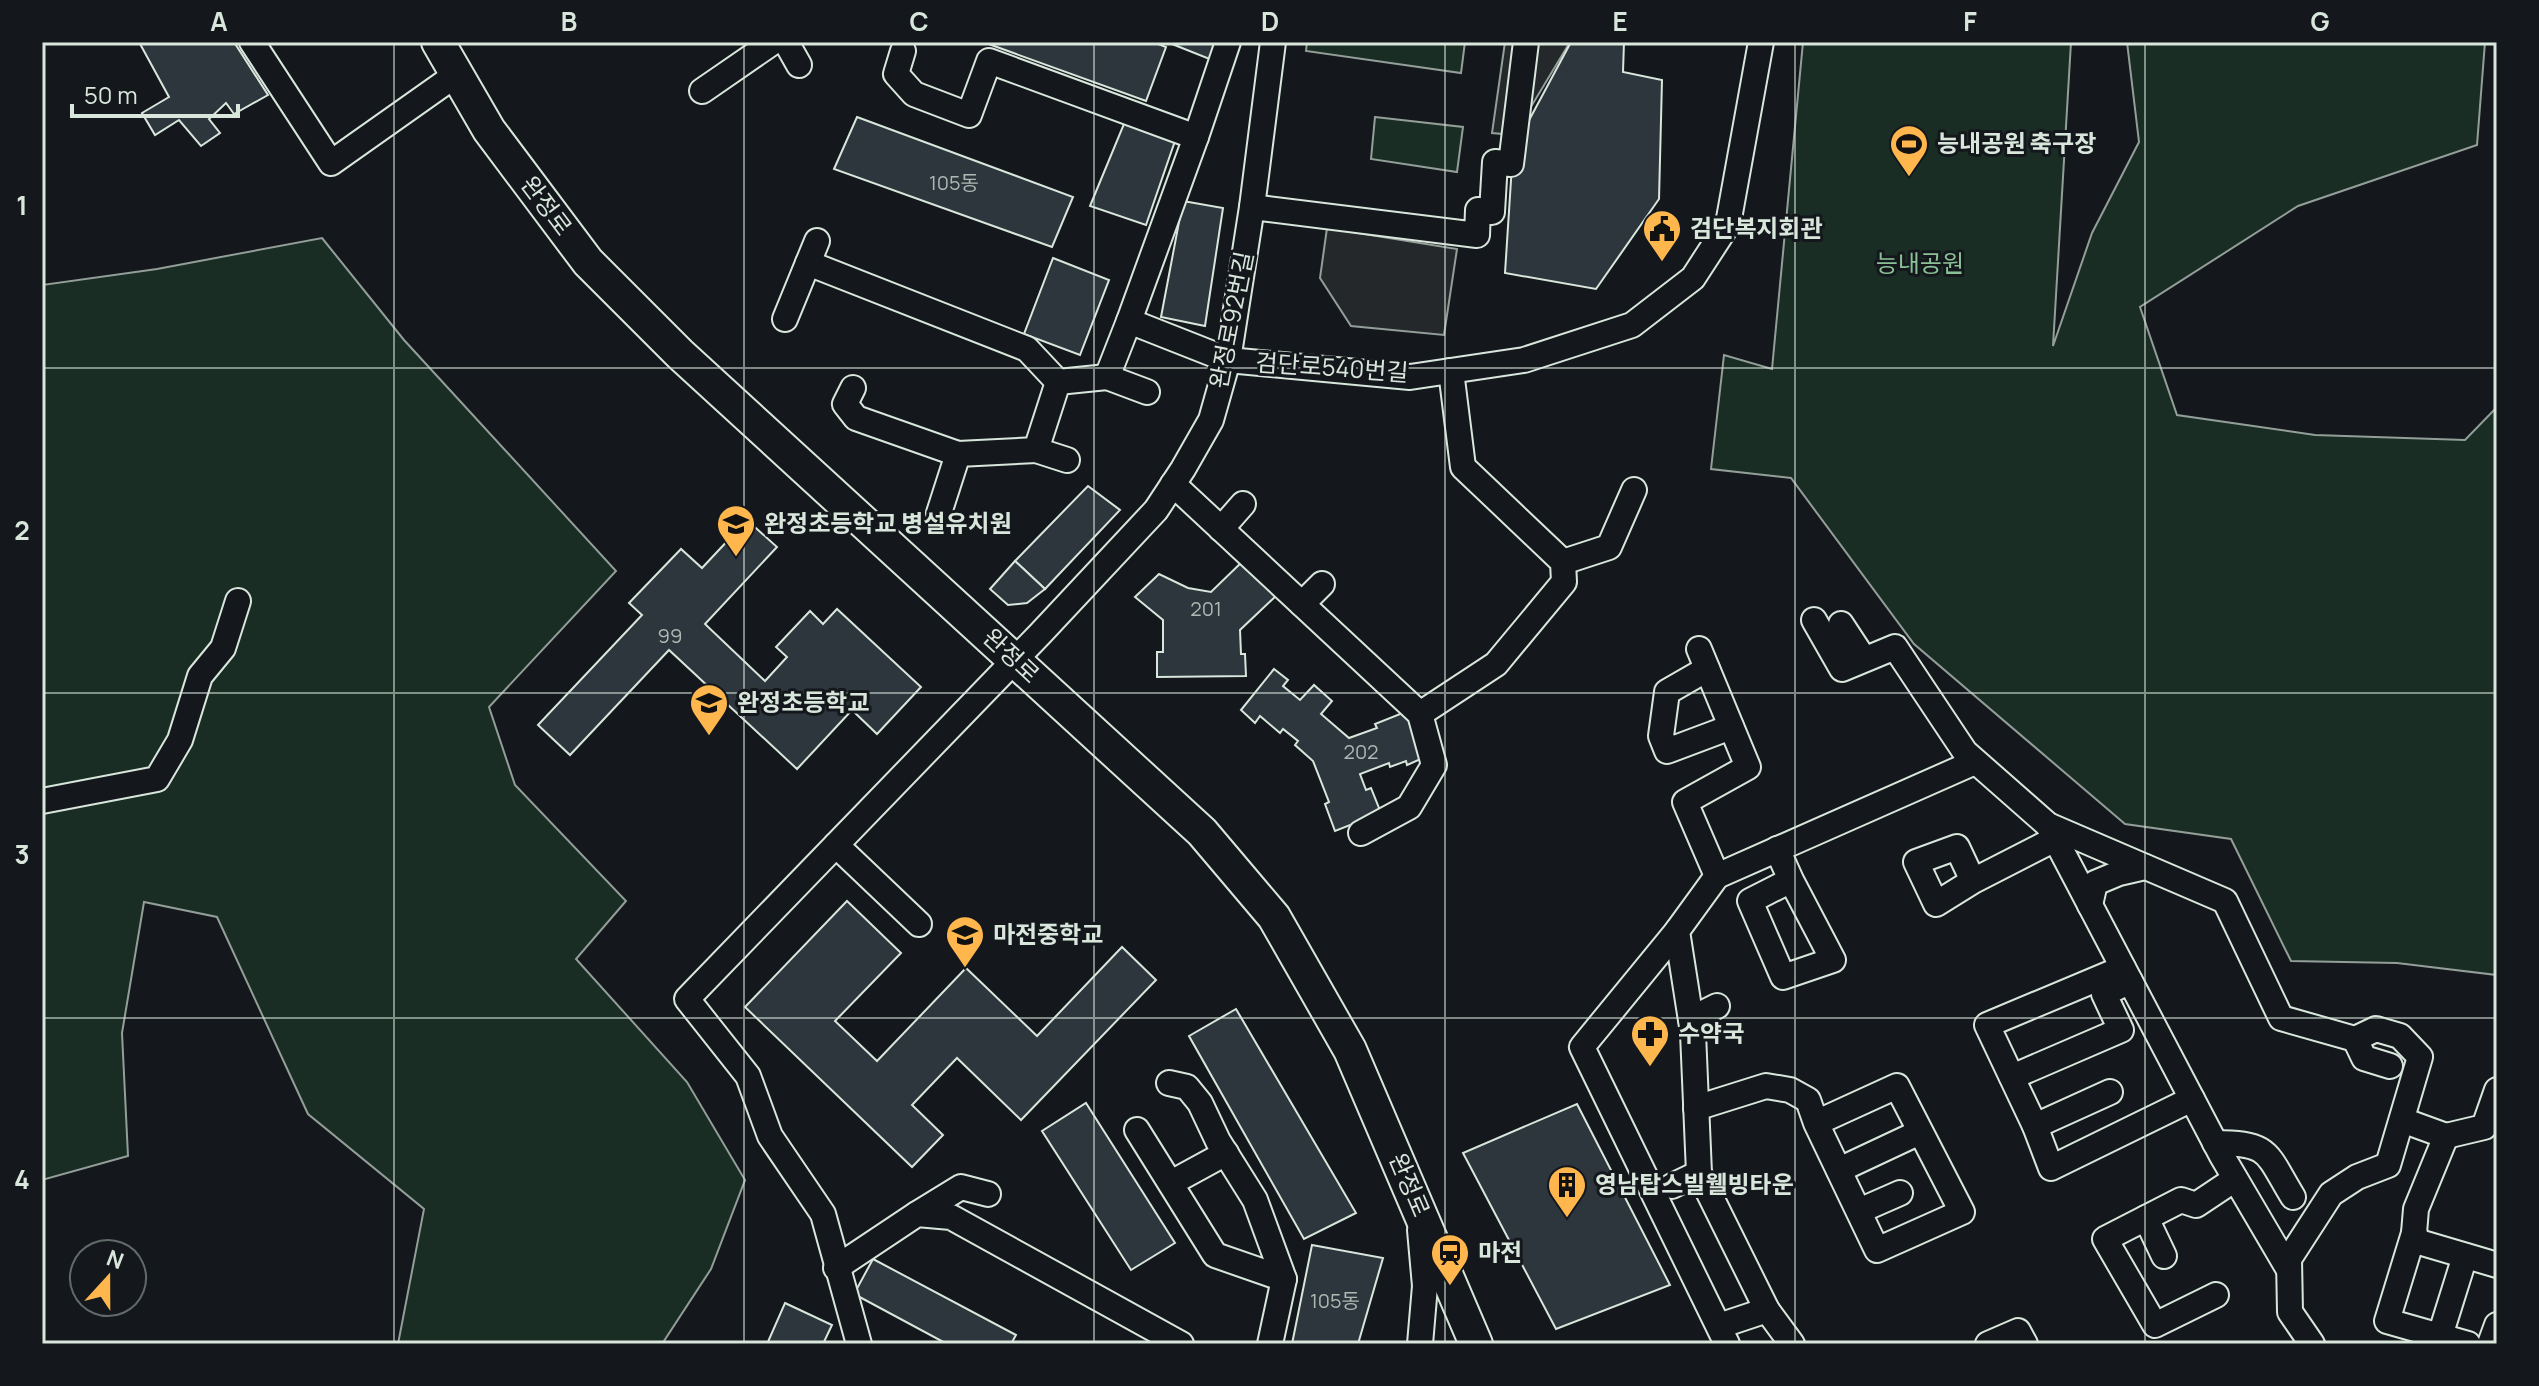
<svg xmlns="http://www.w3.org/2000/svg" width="2539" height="1386" font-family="Manrope,'Noto Sans KR',sans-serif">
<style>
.green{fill:#1a2d24;stroke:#939e99;stroke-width:2}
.parking{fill:#24282b;stroke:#939e99;stroke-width:2}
.building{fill:#2c363c;stroke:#d8e6dc;stroke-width:2}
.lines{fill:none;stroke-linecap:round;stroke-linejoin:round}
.minor-casing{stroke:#d8e6dc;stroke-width:28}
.major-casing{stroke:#d8e6dc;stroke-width:36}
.minor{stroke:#14181c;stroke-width:24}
.major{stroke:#14181c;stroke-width:32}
.grid{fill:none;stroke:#d8e6dc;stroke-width:2;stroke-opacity:0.55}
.labels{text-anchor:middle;stroke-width:6;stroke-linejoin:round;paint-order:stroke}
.number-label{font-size:20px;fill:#adbab4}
.poi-label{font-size:24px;font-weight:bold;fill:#d8e6dc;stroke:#14181c;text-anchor:start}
.street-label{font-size:24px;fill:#d8e6dc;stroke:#14181c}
.park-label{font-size:24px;fill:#8ac095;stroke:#14181c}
.neatline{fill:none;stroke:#d8e6dc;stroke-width:3}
.grid-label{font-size:26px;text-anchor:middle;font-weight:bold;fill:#d8e6dc}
</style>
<rect width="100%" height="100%" fill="#14181c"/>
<g class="green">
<polygon points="1307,42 1465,42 1461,73 1306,51"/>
<polygon points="1803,42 2071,42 2053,346 2092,233 2139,142 2127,42 2485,42 2477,145 2298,206 2140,307 2177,415 2315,435 2465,440 2497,407 2497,975 2397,963 2291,961 2231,839 2125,824 2118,818 1914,644 1791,478 1711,469 1724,355 1772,369"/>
<polygon points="1375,117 1463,127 1457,172 1371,159"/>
<polygon points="322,238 404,340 616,571 489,707 515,785 626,901 576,959 687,1082 745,1180 711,1269 662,1344 398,1344 424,1209 308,1114 217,917 144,902 122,1033 128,1156 42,1180 42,285 157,269"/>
</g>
<g class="parking">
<polygon points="1505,42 1570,42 1514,135 1492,133"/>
<polygon points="1327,228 1457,249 1444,335 1351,326 1320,278"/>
</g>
<g class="building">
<polygon points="139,42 234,42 268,95 234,114 226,103 209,119 220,133 201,146 179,120 155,135 142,113 169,97"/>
<polygon points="983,42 1153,42 1166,47 1146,101"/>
<polygon points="1167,42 1219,42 1212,60"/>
<polygon points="1571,42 1624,42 1623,72 1662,80 1659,199 1596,289 1505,273 1512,165 1519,139"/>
<polygon points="857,117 1073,197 1052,247 834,169"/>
<polygon points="1126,119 1176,138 1146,225 1090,206"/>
<polygon points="1183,201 1223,208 1205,326 1161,317"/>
<polygon points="1053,258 1109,280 1080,355 1024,334"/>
<polygon points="1088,486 1120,510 1045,589 1015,561"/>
<polygon points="747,520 777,547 705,624 765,681 787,657 776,647 810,611 823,624 837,609 921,687 877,734 852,710 797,769 669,650 570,755 538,725 642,615 629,603 681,549 702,568"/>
<polygon points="1245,559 1278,594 1240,630 1241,654 1245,654 1246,676 1157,677 1157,652 1163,652 1163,620 1135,597 1159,574 1188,588 1211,592"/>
<polygon points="1015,561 1045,589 1027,603 1008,605 990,589"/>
<polygon points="1274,669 1288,680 1283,686 1300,700 1314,685 1332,701 1321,714 1349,738 1377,728 1375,724 1405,712 1423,758 1407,765 1406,761 1390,767 1389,763 1360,774 1366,790 1371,788 1381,813 1335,831 1325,804 1329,802 1313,761 1295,745 1298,741 1283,729 1280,733 1260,716 1255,723 1241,710"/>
<polygon points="847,901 901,953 835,1021 877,1061 966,968 1037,1036 1122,947 1156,980 1021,1120 957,1058 912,1105 943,1135 912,1167 745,1007"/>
<polygon points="1236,1009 1356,1213 1304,1239 1189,1036"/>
<polygon points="1086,1103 1175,1243 1131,1270 1042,1131"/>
<polygon points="1577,1104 1670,1285 1556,1329 1463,1153"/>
<polygon points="1312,1245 1383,1258 1358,1344 1292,1344"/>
<polygon points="873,1259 1016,1335 1011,1344 947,1344 854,1294"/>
<polygon points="785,1303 832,1325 823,1344 767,1344"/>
</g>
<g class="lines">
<defs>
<g id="minor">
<polyline points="252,42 331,163 457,74"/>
<polyline points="786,42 799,65"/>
<polyline points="903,51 896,74 914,94 969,115 989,61 1196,137 1129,321 1228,360 1410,377 1524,360 1632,325 1693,278 1728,224 1761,42"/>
<polyline points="702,91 773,42"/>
<polyline points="1196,137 1228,42"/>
<polyline points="1252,207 1477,235 1478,210 1492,212 1495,162 1511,164 1526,42"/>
<polyline points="808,263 1027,349 1058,382"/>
<polyline points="785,319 817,241"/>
<polyline points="1129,321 1107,377 1147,392"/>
<polyline points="853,388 845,404 856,418 958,454 1036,450 1058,382 1107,377"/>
<polyline points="1036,450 1067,460"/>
<polyline points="1173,484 1420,714 1434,765 1409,807 1361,833"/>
<polyline points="939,513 958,454"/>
<polyline points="1221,529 1243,504"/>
<polyline points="1563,562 1609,547 1634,490"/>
<polyline points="1302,604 1322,584"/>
<polyline points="1814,620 1842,669 1895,647 1965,752 2048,825 2225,901 2281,1018 2355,1039 2376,1029 2400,1036 2420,1057 2388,1165 2357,1177 2331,1194 2289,1259 2290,1312 2312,1344"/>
<polyline points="1841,624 1864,659"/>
<polyline points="1699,649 1748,767 1685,802 1717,876"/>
<polyline points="1707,669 1667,692 1661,736 1667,751 1731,727"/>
<polyline points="1420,714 1496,664 1564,582 1563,562 1463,467 1451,371"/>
<polyline points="42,801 157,779 180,740 200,676 223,648 238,601"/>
<polyline points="2048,825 2222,1156 2289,1270"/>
<polyline points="836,845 919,924"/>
<polyline points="1777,849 1791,880 1750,901 1783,977 1833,960 1791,880"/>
<polyline points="1973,881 1936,904 1916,862 1957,847 1973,881 2055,839"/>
<polyline points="2090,905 2095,883 2119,873 2145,867"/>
<polyline points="1677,931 1582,1047 1727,1344"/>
<polyline points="2123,968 1987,1025 2035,1126 2051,1168 2192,1099"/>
<polyline points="1691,1019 1717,1006"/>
<polyline points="2355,1039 2364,1058 2390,1066"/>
<polyline points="2012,1077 2121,1030 2104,994 2130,981"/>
<polyline points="1169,1083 1187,1087 1200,1103 1218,1141 1255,1200 1284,1279 1270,1344"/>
<polyline points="1696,1108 1766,1086 1790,1090 1808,1100 1816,1123 1897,1086 1962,1212 1877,1250 1816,1123"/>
<polyline points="2402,1120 2446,1136 2416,1209 2414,1233 2387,1321 2468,1344"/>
<polyline points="2035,1126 2110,1092"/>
<polyline points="1137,1130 1215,1255 1284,1279"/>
<polyline points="2446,1136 2484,1127 2497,1090"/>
<path d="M2215,1143c56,0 51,10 78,54"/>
<polyline points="1839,1170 1920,1132"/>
<polyline points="1171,1183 1226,1153"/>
<polyline points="1672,1186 1699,1173"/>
<polyline points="1859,1211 1900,1193"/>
<polyline points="917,1214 961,1187 988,1194"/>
<polyline points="2146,1218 2164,1256"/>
<polyline points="1420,1230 1425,1286 1420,1344"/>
<polyline points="2414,1233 2419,1242 2497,1265"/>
<polyline points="836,1268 917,1214 951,1217 1181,1344"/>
<polyline points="2216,1295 2155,1325 2105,1239 2181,1200 2196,1205 2235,1179"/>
<polyline points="1719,1326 1767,1310"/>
<polyline points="2440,1336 2465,1256"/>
<polyline points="859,1344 823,1214 770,1136 748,1076 687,999 1040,634 1156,510 1183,469 1211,420 1228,360 1252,207 1273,42"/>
<polyline points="1792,1344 1767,1310 1699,1173 1693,1033 1677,931 1717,876 1975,762"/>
<polyline points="1988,1344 2018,1331 2025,1344"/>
<polyline points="2490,1344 2497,1325"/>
</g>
<polyline id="major" points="438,42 489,130 588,262 680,354 1202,832 1274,917 1350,1050 1476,1344"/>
</defs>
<use href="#minor" class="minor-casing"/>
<use href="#major" class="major-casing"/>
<use href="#minor" class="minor"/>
<use href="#major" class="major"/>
</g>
<path class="grid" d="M394,42v1302M744,42v1302M1094,42v1302M1445,42v1302M1795,42v1302M2145,42v1302M42,368h2455M42,693h2455M42,1018h2455"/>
<defs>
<symbol id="stadium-pin" viewBox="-11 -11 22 30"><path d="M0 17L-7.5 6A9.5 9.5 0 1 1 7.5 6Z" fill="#ffb74d" stroke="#14181c"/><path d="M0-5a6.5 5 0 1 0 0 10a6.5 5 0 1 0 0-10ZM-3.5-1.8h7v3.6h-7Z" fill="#111"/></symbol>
<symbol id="civic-pin" viewBox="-11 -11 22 30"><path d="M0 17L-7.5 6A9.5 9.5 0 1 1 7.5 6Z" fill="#ffb74d" stroke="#14181c"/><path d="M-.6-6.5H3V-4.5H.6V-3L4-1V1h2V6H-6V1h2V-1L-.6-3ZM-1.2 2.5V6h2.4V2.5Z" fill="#111"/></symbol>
<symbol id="school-pin" viewBox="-11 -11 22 30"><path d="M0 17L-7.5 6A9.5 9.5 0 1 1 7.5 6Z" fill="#ffb74d" stroke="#14181c"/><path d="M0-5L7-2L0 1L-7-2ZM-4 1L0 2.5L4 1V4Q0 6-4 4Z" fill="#111"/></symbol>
<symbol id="pharmacy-pin" viewBox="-11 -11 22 30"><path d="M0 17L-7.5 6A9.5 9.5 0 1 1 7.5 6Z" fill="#ffb74d" stroke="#14181c"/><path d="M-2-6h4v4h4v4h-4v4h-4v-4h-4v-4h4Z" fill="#111"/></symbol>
<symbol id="building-pin" viewBox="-11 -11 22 30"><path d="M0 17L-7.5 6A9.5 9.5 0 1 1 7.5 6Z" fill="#ffb74d" stroke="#14181c"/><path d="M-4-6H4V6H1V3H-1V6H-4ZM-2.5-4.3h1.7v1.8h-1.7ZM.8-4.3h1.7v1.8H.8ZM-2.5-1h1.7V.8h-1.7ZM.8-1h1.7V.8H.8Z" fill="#111"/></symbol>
<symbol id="station-pin" viewBox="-11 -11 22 30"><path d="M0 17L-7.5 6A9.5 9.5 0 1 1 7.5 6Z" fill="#ffb74d" stroke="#14181c"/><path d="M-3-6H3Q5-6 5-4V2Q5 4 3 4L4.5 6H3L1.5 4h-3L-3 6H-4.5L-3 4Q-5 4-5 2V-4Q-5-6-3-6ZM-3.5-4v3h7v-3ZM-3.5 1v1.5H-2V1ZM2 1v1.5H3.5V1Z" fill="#111"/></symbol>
</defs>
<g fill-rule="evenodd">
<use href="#stadium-pin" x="1887" y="122" width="44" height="60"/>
<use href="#civic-pin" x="1640" y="207" width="44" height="60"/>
<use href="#school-pin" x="714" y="502" width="44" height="60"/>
<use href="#school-pin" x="687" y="681" width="44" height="60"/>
<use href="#school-pin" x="943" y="913" width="44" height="60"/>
<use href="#pharmacy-pin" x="1628" y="1012" width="44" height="60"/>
<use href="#building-pin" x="1545" y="1163" width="44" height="60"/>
<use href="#station-pin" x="1428" y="1231" width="44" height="60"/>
</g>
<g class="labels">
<g class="number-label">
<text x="954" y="190">105동</text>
<text x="1206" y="616">201</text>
<text x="670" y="643">99</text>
<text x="1361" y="759">202</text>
<text x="1335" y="1308">105동</text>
</g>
<g class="poi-label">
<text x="1937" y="152">능내공원 축구장</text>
<text x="1690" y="237">검단복지회관</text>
<text x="764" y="532">완정초등학교 병설유치원</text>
<text x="737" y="711">완정초등학교</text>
<text x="993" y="943">마전중학교</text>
<text x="1678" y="1042">수약국</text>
<text x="1595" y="1193">영남탑스빌웰빙타운</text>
<text x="1478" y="1261">마전</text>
</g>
<g class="street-label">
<text transform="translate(546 206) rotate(53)" y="8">완정로</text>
<text transform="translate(1232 320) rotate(-79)" y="8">완정로92번길</text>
<text transform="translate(1332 368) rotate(4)" y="8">검단로540번길</text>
<text transform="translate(1011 656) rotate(43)" y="8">완정로</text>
<text transform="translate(1409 1185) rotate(67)" y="8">완정로</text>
</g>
<g class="park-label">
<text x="1920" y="272">능내공원</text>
</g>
</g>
<rect width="2539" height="1386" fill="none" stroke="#14181c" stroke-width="88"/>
<g transform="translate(108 1278) rotate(21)"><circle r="38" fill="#14181c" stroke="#626a69" stroke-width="2"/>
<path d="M0-6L14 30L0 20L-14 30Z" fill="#ffb74d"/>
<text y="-12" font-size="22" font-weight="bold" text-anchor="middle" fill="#d8e6dc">N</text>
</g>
<path d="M72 104v12h166v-12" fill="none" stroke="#d8e6dc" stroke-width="4"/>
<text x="84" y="104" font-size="24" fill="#d8e6dc" stroke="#14181c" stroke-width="6" paint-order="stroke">50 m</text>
<rect x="44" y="44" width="2451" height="1298" class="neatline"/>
<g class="grid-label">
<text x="219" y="31">A</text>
<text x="569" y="31">B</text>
<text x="919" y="31">C</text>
<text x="1270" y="31">D</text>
<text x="1620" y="31">E</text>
<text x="1970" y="31">F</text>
<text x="2320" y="31">G</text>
<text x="22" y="215">1</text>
<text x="22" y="540">2</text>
<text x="22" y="864">3</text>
<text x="22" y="1189">4</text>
</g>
</svg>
